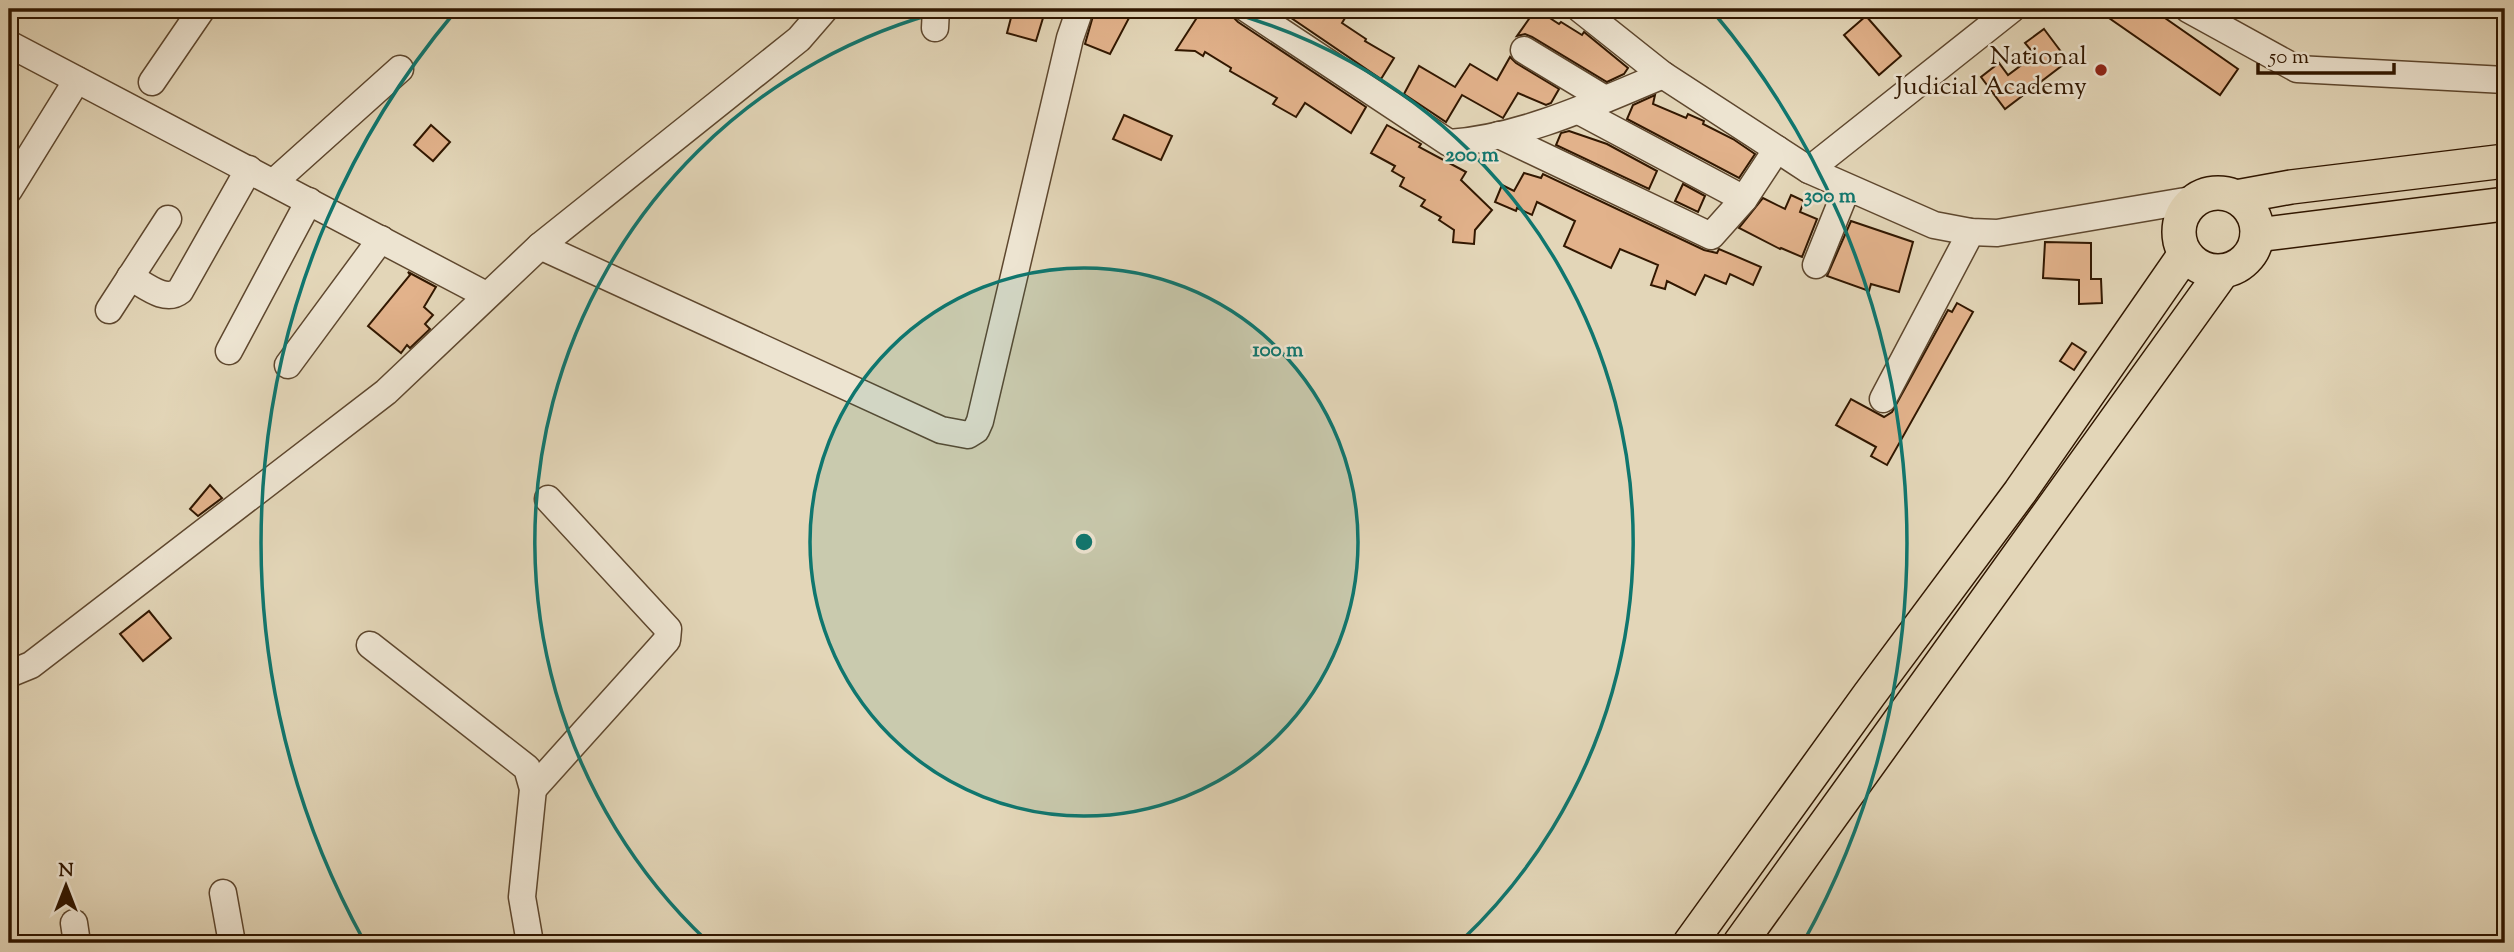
<svg xmlns="http://www.w3.org/2000/svg" width="2514" height="952" font-family="'Sorts Mill Goudy',serif">
<style>
.building{fill:#e2b28b;stroke:#311700;stroke-width:2}
.lines{fill:none;stroke-linecap:round;stroke-linejoin:round}
.minor-casing{stroke:#5e472e;stroke-width:29}
.major-casing{stroke:#311700;stroke-width:36}
.minor{stroke:#ede4d1;stroke-width:26}
.major{stroke:#e3d6b8;stroke-width:33}
.ring{fill:none;stroke:#0f766e;stroke-width:3.5}
.poi-dot{fill:#8f2418;stroke:#ede4d1;stroke-width:2.5}
.labels{text-anchor:middle;stroke-width:5;stroke-linejoin:round;paint-order:stroke}
.poi-label{font-size:26px;fill:#311700;stroke:#ede4d1;text-anchor:end}
.centre{fill:#0f766e;stroke:#ede4d1;stroke-width:3.5}
.ring-label{font-size:21px;text-anchor:middle;font-weight:bold;fill:#0f766e;stroke:#ede4d1;stroke-width:5;stroke-linejoin:round;paint-order:stroke}
</style>
<rect width="100%" height="100%" fill="#e3d6b8"/>
<filter id="stains"><feTurbulence type="fractalNoise" baseFrequency=".00286" numOctaves="4"/><feColorMatrix values="0 0 0 0 .2 0 0 0 0 .09 0 0 0 0 .02 0 0 0 .5 -.17"/></filter>
<radialGradient id="worn" r=".72"><stop offset=".6" stop-color="#630" stop-opacity="0"/><stop offset="1" stop-color="#630" stop-opacity=".3"/></radialGradient>
<g class="building">
<polygon points="1095,9 1113,9 1129,18 1110,54 1085,44"/>
<polygon points="1180,9 1231,9 1233,17 1238,22 1366,107 1351,133 1305,103 1296,117 1273,104 1277,98 1230,71 1231,68 1205,52 1203,56 1195,51 1176,50 1196,19"/>
<polygon points="1278,9 1331,9 1345,18 1342,23 1366,39 1365,41 1394,58 1381,79"/>
<polygon points="1536,9 1559,24 1561,22 1582,35 1584,32 1628,68 1624,74 1607,82 1532,37 1525,34 1517,36"/>
<polygon points="2096,9 2152,9 2238,69 2220,95"/>
<polygon points="1013,10 1043,18 1036,41 1007,33"/>
<polygon points="1866,16 1901,56 1879,75 1844,35"/>
<polygon points="2044,29 2068,61 2005,109 1981,77 1999,63 2008,75 2035,55 2025,43"/>
<polygon points="1510,57 1516,63 1559,89 1551,103 1546,105 1518,93 1503,118 1462,95 1446,122 1404,94 1419,66 1455,87 1470,64 1497,80"/>
<polygon points="1655,95 1653,104 1686,118 1688,114 1704,121 1703,124 1733,139 1755,154 1739,178 1627,119 1633,105"/>
<polygon points="1124,115 1172,136 1161,160 1113,139"/>
<polygon points="431,125 450,142 433,161 414,145"/>
<polygon points="1387,125 1421,144 1419,147 1466,172 1461,180 1492,210 1475,230 1474,244 1453,242 1454,230 1439,220 1441,217 1421,206 1425,200 1400,186 1404,178 1392,171 1395,166 1371,153"/>
<polygon points="1569,131 1607,144 1657,171 1649,189 1556,145 1561,133"/>
<polygon points="1524,173 1541,178 1543,174 1704,250 1717,253 1719,249 1761,267 1753,285 1730,274 1726,284 1705,275 1695,295 1667,281 1665,289 1651,285 1658,265 1620,249 1611,268 1564,246 1575,221 1537,202 1532,215 1517,208 1516,211 1495,202 1502,185 1514,191"/>
<polygon points="1683,184 1705,196 1698,212 1675,201"/>
<polygon points="1791,195 1804,201 1800,212 1817,219 1802,257 1781,248 1780,249 1739,228 1763,198 1785,209"/>
<polygon points="1851,221 1913,242 1899,292 1871,284 1869,291 1827,276"/>
<polygon points="2045,242 2091,243 2091,279 2101,279 2102,303 2079,304 2079,280 2043,278"/>
<polygon points="408,272 436,287 424,307 433,315 425,324 430,329 410,348 407,345 401,353 368,326 410,275"/>
<polygon points="1957,303 1973,312 1887,465 1871,456 1876,447 1836,425 1851,399 1884,417 1892,412 1948,310 1952,312"/>
<polygon points="2072,343 2086,352 2074,370 2060,361"/>
<polygon points="210,485 222,498 198,516 190,509"/>
<polygon points="149,611 171,638 143,661 120,634"/>
</g>
<g class="lines">
<defs>
<g id="minor">
<path d="M1247,9l202,134c73,-5 147,-40 214,-68"/>
<polyline points="1580,9 1663,75 1809,170 1934,225 1971,232 1997,233 2197,199"/>
<polyline points="2188,9 2297,69 2505,80"/>
<polyline points="935,28 936,9"/>
<polyline points="9,44 486,295"/>
<polyline points="1524,50 1605,99"/>
<polyline points="152,82 202,9"/>
<polyline points="1579,111 1744,199"/>
<polyline points="1499,135 1711,236 1744,199 1777,149"/>
<polyline points="1809,170 2012,9"/>
<polyline points="274,182 400,69"/>
<polyline points="9,190 77,80"/>
<polyline points="540,246 941,430 968,435 976,430 980,421 1070,38 1080,9"/>
<polyline points="1816,265 1847,188"/>
<path d="M130,277c15,8 35,26 50,14l69,-122"/>
<polyline points="109,310 168,219"/>
<polyline points="229,351 309,201"/>
<polyline points="288,365 381,239"/>
<polyline points="1883,399 1971,232"/>
<polyline points="370,645 527,768 533,789 522,897 530,943"/>
<polyline points="9,674 31,665 386,392 540,246 799,39 825,9"/>
<polyline points="533,789 659,649 667,640 668,629 548,499"/>
<polyline points="223,893 232,943"/>
<polyline points="74,923 77,943"/>
</g>
<g id="major">
<circle cx="2218" cy="232" r="39"/>
<polyline points="2236,197 2291,187 2505,161"/>
<polyline points="2257,235 2505,204"/>
<polyline points="1690,943 1869,695 2020,492 2185,254"/>
<polyline points="1740,943 2223,271"/>
</g>
</defs>
<use href="#minor" class="minor-casing"/>
<use href="#major" class="major-casing"/>
<use href="#minor" class="minor"/>
<use href="#major" class="major"/>
</g>
<circle cx="1084" cy="542" r="274" fill="#0f766e" fill-opacity=".12"/>
<g class="ring">
<circle cx="1084" cy="542" r="274"/>
<path d="M706 940A549 549 0 0 1 951 9M1217 9A549 549 0 0 1 1462 940"/>
<path d="M364 941A823 823 0 0 1 454 13M1714 13A823 823 0 0 1 1804 941"/>
</g>
<circle class="poi-dot" cx="2101" cy="70" r="7"/>
<g class="labels">
<g class="poi-label">
<text x="2087" y="64">National<tspan x="2087" dy="30">Judicial Academy</tspan></text>
</g>
</g>
<circle cx="1084" cy="542" r="10" class="centre"/>
<g class="ring-label">
<text x="1472" y="161">200 m</text>
<text x="1830" y="202">300 m</text>
<text x="1278" y="356">100 m</text>
</g>
<rect width="2514" height="952" fill="none" stroke="#e3d6b8" stroke-width="35"/>
<rect x="10" y="10" width="2493" height="931" fill="none" stroke="#311700" stroke-width="3.5"/>
<rect x="18" y="18" width="2479" height="917" fill="none" stroke="#311700" stroke-width="2"/>
<g transform="translate(66 886)" stroke="#ede4d1" stroke-width="5" paint-order="stroke">
<path d="M0-5L12 26L0 18L-12 26Z" fill="#311700"/>
<text y="-10" font-size="19" font-weight="bold" text-anchor="middle" fill="#311700">N</text>
</g>
<path d="M2258 63v10h136v-10" fill="none" stroke="#311700" stroke-width="3.5"/>
<text x="2269" y="63" font-size="21" fill="#311700" stroke="#ede4d1" stroke-width="5" paint-order="stroke">50 m</text>
<rect width="100%" height="100%" filter="url(#stains)"/>
<rect width="100%" height="100%" fill="url(#worn)"/>
</svg>
